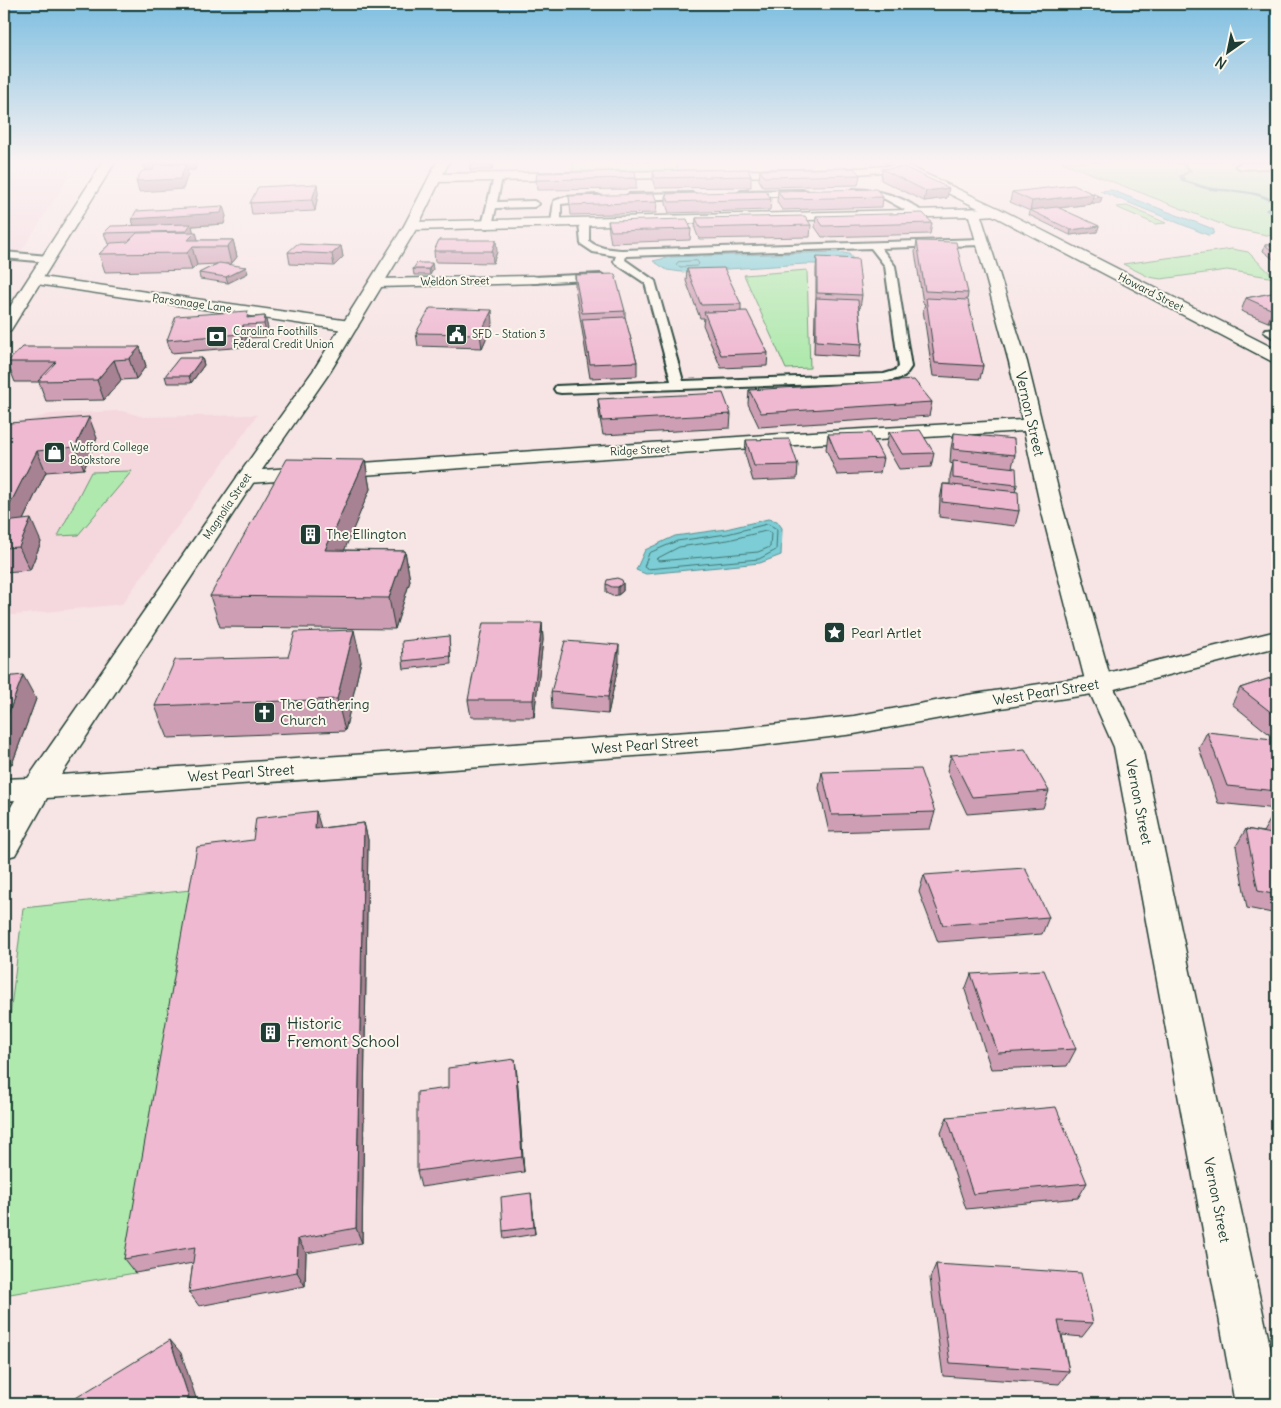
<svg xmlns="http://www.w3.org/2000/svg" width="1281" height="1408" font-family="Delius,sans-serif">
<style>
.built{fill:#f5d7de}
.green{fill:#b0e9ae;stroke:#689371}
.water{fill:#7ccdd5;stroke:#579395}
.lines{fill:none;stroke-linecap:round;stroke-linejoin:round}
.shore{stroke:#447774;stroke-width:1}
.stream{fill:#579395;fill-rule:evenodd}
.service-casing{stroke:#1f3d34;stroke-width:4}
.minor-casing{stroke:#1f3d34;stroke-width:3}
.tertiary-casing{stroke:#1f3d34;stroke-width:3}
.primary-casing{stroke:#1f3d34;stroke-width:3}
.service{fill:#fbf7ec;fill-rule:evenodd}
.minor{fill:#fbf7ec;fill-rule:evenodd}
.tertiary{fill:#fbf7ec;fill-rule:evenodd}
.primary{fill:#fbf7ec;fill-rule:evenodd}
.wall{fill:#ce9fb4;stroke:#1f3d34}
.shaded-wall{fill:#a78292;stroke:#1f3d34}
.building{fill:#efb9d1;stroke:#1f3d34}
.labels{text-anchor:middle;stroke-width:4;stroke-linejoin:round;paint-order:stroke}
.far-street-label{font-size:11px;fill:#1f3d34;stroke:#fbf7ec}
.far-poi-label{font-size:11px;fill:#1f3d34;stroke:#fbf7ec;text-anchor:start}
.street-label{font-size:14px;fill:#1f3d34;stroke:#fbf7ec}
.poi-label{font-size:14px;fill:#1f3d34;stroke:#fbf7ec;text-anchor:start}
.near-poi-label{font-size:16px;fill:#1f3d34;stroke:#fbf7ec;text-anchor:start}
</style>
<rect width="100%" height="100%" fill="#f7e4e4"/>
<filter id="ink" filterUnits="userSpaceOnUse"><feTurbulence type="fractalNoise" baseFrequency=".02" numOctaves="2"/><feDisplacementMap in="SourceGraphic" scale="10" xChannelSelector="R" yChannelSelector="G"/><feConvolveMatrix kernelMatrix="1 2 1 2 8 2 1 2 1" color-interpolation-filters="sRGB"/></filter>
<g filter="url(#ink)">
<g class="built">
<polygon points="4,162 78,162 4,279"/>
<polygon points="122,411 143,417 257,415 122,604 4,616 4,427 51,414"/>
</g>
<g class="green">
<polygon points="573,162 676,162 678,171 573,172"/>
<polygon points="1062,162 1246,162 1277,173 1277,237 1231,228"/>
<polygon points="1127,206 1166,223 1155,224 1116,207"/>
<polygon points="1232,249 1248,252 1275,278 1227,270 1161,279 1149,277 1123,264"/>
<polygon points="807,270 810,368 786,369 744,275"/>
<polygon points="132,471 78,535 58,536 91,472"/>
<polygon points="200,889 135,1273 4,1295 4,1099 7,1041 23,908"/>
</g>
<g class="water">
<polygon points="1111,190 1208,227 1214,230 1213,234 1208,235 1100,191"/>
<polygon points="839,252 849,254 857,264 805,264 681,272 667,270 653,261 670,257"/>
<polygon points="768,519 777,521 782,528 781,555 760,563 646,574 636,570 645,550 675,536 726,529"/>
</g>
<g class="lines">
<g class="shore">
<polygon points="697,261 699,264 697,266 681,267 676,265 678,262"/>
<polygon points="768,524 777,529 776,550 759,559 647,569 644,567 649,553 677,541 727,534"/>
<polygon points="767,531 771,533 770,547 758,552 659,561 656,559 679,547 728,540"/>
</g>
<path class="stream" d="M1169,162l17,2 6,7 -9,5 3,4c7,2 15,5 22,7 24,4 48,1 69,15v4l-7,4 7,5v3l-12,-8 9,-6c-20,-14 -42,-11 -65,-14 -9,-2 -18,-6 -27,-8l-3,-6 9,-5 -4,-5z"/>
<defs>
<g id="service">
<polygon points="498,174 502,177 497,202 534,201 539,204 534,207 496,208 492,225 487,228 482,225 494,177"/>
<path d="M853,189c24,1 53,7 71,25l-5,3 -3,-1 -31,-17 -13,-3 -22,-2 -1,-2z"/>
<polygon points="804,190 807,191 807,195 741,197 737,194 741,191"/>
<polygon points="692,193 695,194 695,198 629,200 625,197 629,194"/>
<polygon points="597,195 600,196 600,200 561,204 561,223 556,226 551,223 554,201 565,197"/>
<path d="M584,220l5,3v18c10,8 21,8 33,9l360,-11 5,3 -5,3 -101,3 14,18 16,101 -7,10 -20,5 -323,11 -5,-1 -2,-3 2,-3 115,-5 -26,-98 -30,-20 -1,-2 2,-5 -23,-4 -12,-8 -2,-21zM871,248l14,18 14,101 -5,4 -10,3 -201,7 -28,-100 -30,-21 1,-4z"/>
<polygon points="4,252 48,256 53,259 48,262 4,258"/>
<polygon points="601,274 606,277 605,279 533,283 528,280 533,277"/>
<polygon points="1277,328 1277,340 1264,332 1266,329"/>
</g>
<g id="minor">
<polygon points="1277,162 1277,168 1241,169 1235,166 1241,163"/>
<polygon points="905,165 909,166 911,168 909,170 842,175 435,182 429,178 435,174 842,169"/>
<polygon points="992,208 998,212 996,215 981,216 1027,362 1063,509 1112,684 1142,747 1277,1379 1277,1404 1235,1404 1114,747 1086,684 1041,509 1024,431 795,445 247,483 240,481 237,477 240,473 247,471 795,433 1022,420 1009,362 969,216 411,230 404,226 411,222"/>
<polygon points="35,276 350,321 356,323 358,326 356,329 350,331 30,283 28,280 30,277"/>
<polygon points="533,276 538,277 540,280 538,283 377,287 372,286 370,283 372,280 377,279"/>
</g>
<g id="tertiary">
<polygon points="437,162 449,162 418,226 330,372 257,477 61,775 732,729 854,716 968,695 1099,675 1277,631 1277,647 1099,693 968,713 854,734 732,749 47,798 15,855 4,858 4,819 15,800 4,801 4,779 28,778 240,473 313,371 404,226"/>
<polygon points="885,162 900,162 1000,209 1277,350 1277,362 1271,361 992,215"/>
</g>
<polygon id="primary" points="103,162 115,162 12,328 10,331 4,333 4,316"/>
</defs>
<use href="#service" class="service-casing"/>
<use href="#minor" class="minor-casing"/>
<use href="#tertiary" class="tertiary-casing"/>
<use href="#primary" class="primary-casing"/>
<use href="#service" class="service"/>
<use href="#minor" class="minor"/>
<use href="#tertiary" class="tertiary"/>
<use href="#primary" class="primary"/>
</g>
<g class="wall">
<polygon points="494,162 492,170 470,170 470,165"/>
<polygon points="882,169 947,198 924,201 881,180"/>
<polygon points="760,170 860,175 858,185 763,187 759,180"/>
<polygon points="653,171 751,176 751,187 655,188 653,181"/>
<polygon points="636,178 636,189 537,190 536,180"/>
<polygon points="317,184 318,194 315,211 252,214 250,203"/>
<polygon points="778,191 883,197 882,207 782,210 777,202"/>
<polygon points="1012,192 1102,197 1100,203 1091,203 1091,204 1059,208 1099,226 1097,232 1070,235 1029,215 1030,211 1010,202"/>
<polygon points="666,194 771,199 770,210 669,213 666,204"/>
<polygon points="569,196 657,202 656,213 571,215"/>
<polygon points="226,216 224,224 192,226 193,232 198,240 233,240 237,257 231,264 225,264 248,273 228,283 200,279 199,273 217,264 197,265 192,270 105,272 99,254 110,244 108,244 104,233 134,225 132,219"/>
<polygon points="816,216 932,223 930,234 822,237 815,227"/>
<polygon points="696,218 811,225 810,237 699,239 695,229"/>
<polygon points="608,221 691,229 690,240 611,243 609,232"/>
<polygon points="439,240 497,252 493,263 435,262 434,251"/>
<polygon points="917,241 968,293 967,300 983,366 980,379 933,376 923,310 925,304 923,303 915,252"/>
<polygon points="1265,245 1277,245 1277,262 1263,251"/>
<polygon points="341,246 343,257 334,266 290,264 288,252"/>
<polygon points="817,257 862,295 860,308 859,308 862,344 860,357 814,354 815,311 816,300 816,269"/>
<polygon points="413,269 433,269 430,275 414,275"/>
<polygon points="687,269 741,304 741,311 768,353 767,366 721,368 703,325 704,318 700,318 686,281"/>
<polygon points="575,275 625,311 625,318 637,362 637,376 590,378 575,287"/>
<polygon points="1277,292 1277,321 1268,322 1241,311 1246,298"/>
<polygon points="265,316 268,329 267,337 246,338 244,347 171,353 167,340 250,317"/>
<polygon points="493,323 482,348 418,346 416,333"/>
<polygon points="140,347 146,366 136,379 121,380 104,400 46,401 39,382 15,382 7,362"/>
<polygon points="202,358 204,365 191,383 167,383 165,376"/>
<polygon points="749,390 932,402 929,416 759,427 748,404"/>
<polygon points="598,399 731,414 730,428 603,435 599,413"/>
<polygon points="4,425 97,438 84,469 46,472 23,520 41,542 30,570 4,572"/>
<polygon points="889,432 934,453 931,467 899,469 886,446"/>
<polygon points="954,433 1015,455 1012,467 1017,485 1015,492 1019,511 1015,526 939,517 940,499 943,484 950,484 950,476 953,464 950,463 951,448"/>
<polygon points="828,434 883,458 880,473 837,475 826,449"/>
<polygon points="746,440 798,465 797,479 753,481 745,454"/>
<polygon points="365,460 370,489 344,550 405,551 410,581 395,629 220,627 210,596"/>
<polygon points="623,583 623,591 618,595 612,596 606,592 606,584"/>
<polygon points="542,623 543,640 534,717 471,717 468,700"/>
<polygon points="449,636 451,664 404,669 403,661"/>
<polygon points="361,661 345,731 168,738 155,706"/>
<polygon points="619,662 608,714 552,709 551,692"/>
<polygon points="1277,676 1277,736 1273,737 1232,704 1240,688"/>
<polygon points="4,677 36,699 12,764 4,765"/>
<polygon points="1207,732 1277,748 1277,809 1218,803 1199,748"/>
<polygon points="951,755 1049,791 1043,808 967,814 947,771"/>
<polygon points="822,772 935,812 930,829 829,832 819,788"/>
<polygon points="1273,815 1277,816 1277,914 1247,908 1236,846 1246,829 1263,832"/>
<polygon points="364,823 368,840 362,1243 306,1253 305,1286 199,1306 189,1292 193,1263 135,1273 124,1259 253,840 321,828"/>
<polygon points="924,875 1049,917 1042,934 938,942 919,892"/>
<polygon points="1277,942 1277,979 1270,952"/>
<polygon points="971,974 1076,1049 1067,1066 991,1069 965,990"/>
<polygon points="517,1075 524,1172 421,1187 417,1171 448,1088"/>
<polygon points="947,1117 1087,1183 1078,1198 966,1209 941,1133"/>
<polygon points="531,1193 535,1234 504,1239 503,1231"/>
<polygon points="936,1264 1093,1323 1082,1337 1062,1335 1069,1371 1059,1384 943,1376 930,1278"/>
</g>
<g class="shaded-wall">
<polygon points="155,162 197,162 197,163 195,170 187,170 188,174 183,189 139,192 136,181 145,173 143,163"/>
<polygon points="492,162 494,162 492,170 491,165"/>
<polygon points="317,184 318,194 315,211 312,200"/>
<polygon points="949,188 947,198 924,201 926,191"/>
<polygon points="1094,194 1091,204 1033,211 1030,210 1030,211 1032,201"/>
<polygon points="1102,197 1100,203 1092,203 1093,198"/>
<polygon points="223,206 226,216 224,224 192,226 194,234 196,232 200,247 192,247 197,265 192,270 187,253 189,242 186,231 135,230 132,219"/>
<polygon points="1099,226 1097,232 1070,235 1071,230"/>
<polygon points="233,240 237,257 231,264 227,247"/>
<polygon points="496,240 497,252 493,263 492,251"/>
<polygon points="341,246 343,257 334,266 332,254"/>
<polygon points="6,251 11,262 6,264 7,267 4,269 4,252"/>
<polygon points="432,263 433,269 430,275 429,269"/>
<polygon points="246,267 248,273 228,283 226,277"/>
<polygon points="1277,309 1277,321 1268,322 1273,310"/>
<polygon points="492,310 493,323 482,348 480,334"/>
<polygon points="265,316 268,329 267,337 264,324"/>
<polygon points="243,325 246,338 244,347 241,334"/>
<polygon points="140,347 146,366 136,379 129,359"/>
<polygon points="202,358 204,365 191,383 189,376"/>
<polygon points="114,360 121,380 104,400 97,380"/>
<polygon points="89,417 97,438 84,469 75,447"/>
<polygon points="37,451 46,472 11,545 4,529 4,516"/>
<polygon points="365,460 370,489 332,580 325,550"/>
<polygon points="31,519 41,542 30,570 19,547"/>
<polygon points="405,551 410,581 395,629 389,598"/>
<polygon points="623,583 623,591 618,595 618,587"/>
<polygon points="542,623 543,640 534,717 533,700"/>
<polygon points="354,630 361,661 345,731 337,699"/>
<polygon points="619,645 619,662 608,714 608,697"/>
<polygon points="23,675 36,699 12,764 4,750 4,725"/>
<polygon points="1277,730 1277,736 1273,737"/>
<polygon points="316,811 321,828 320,846 315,829"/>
<polygon points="364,823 368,840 362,1243 356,1228"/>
<polygon points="515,1059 517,1075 524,1172 522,1157"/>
<polygon points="531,1193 532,1201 535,1234 534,1227"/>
<polygon points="298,1239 306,1253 305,1286 297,1272"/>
<polygon points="170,1340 181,1353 198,1404 191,1404"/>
</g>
<g class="building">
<polygon points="471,162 492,162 491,165 470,165"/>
<polygon points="186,164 180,179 136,181 142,171 153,170 155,165"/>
<polygon points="904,167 949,188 926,191 882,169"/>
<polygon points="854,168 860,175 764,177 760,170"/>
<polygon points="748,169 751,176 655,178 653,171"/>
<polygon points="635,171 636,178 536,180 537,173"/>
<polygon points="317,184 312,200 250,203 258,187"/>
<polygon points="1073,185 1094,194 1032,201 1012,192"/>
<polygon points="876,189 883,197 783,199 778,191"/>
<polygon points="766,191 771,199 669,202 666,194"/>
<polygon points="654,194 657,202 570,205 569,196"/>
<polygon points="1094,194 1102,197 1093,198 1092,198"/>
<polygon points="223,206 221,213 132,219 136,211"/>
<polygon points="1057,207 1099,226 1071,230 1030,210"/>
<polygon points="923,213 932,223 823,226 816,216"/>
<polygon points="805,216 811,225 700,228 696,218"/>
<polygon points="687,219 691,229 611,231 608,221"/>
<polygon points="191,224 186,231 104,233 111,226"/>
<polygon points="196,232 188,240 233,240 227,247 192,247 187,253 99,254 111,243 128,242 137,233"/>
<polygon points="439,240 496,240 492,251 434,251"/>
<polygon points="917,241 956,242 968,293 925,291"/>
<polygon points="297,244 341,246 332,254 288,252"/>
<polygon points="1265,245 1277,245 1277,255"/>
<polygon points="817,257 858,259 862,295 817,293"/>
<polygon points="219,263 246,267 226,277 199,273"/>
<polygon points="417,263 432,263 429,269 413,269"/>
<polygon points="724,268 741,304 701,305 687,269"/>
<polygon points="615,274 625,311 582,313 575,275"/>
<polygon points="1277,292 1277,309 1273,310 1246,298"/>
<polygon points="816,298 858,300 862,344 816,341"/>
<polygon points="926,298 968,300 983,366 935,363"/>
<polygon points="430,308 492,310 480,334 416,333"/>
<polygon points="248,311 247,318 265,316 264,324 243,325 241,334 167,340 176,316"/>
<polygon points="747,311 768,353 721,355 704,312"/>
<polygon points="625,317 637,362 590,364 582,319"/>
<polygon points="23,347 140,347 129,359 114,360 97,380 38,381 56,362 7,362"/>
<polygon points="179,358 202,358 189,376 165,376"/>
<polygon points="914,380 932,402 761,413 749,390"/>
<polygon points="723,393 731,414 602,421 598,399"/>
<polygon points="89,417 75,447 37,451 4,516 4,425 9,423"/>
<polygon points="920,430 934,453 902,454 889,432"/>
<polygon points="870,433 883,458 839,460 828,434"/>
<polygon points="954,433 1014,439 1015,455 953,449"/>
<polygon points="789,439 798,465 754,466 746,440"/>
<polygon points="287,459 365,460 325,550 405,551 389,598 210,596"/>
<polygon points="953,461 1016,468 1017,485 953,478"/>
<polygon points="943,484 1018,492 1019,511 942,502"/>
<polygon points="31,519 19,547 4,548 4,522"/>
<polygon points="617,578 622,580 623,583 618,587 612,587 606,584 607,580"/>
<polygon points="483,623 542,623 533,700 468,700"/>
<polygon points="354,630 337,699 155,706 175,660 288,657 295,632"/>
<polygon points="449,636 450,656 403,661 402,641"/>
<polygon points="565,641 619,645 608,697 551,692"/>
<polygon points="23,675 4,725 4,677"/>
<polygon points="1277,676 1277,717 1240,688"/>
<polygon points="1207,732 1273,739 1277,748 1277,791 1227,786"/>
<polygon points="1025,749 1049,791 972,797 951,755"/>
<polygon points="920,769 935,812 832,815 822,772"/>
<polygon points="316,811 315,829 364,823 356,1228 298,1239 297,1272 189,1292 195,1247 124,1259 197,847 253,840 256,818"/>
<polygon points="1273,815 1277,816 1277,834"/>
<polygon points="1246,829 1277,835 1277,895 1258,891"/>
<polygon points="1025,868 1049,917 943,925 924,875"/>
<polygon points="1044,970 1076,1049 998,1053 971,974"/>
<polygon points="515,1059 522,1157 417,1171 417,1092 448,1088 448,1068"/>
<polygon points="1056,1107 1087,1183 973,1194 947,1117"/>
<polygon points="531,1193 534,1227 503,1231 501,1197"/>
<polygon points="936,1264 1081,1273 1093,1323 1058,1321 1069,1371 950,1363"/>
<polygon points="170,1340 191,1404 66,1404"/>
</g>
</g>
<linearGradient id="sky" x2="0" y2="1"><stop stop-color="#7dbee0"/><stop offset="0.45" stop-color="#fbf3f3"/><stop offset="1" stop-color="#fbf3f3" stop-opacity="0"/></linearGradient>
<rect width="1281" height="359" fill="url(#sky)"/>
<defs>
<symbol id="civic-square" viewBox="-11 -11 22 22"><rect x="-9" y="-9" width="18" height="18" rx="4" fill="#1f3d34" stroke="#fbf7ec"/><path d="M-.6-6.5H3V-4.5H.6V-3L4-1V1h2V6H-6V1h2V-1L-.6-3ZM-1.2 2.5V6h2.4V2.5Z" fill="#fff"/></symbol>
<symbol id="bank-square" viewBox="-11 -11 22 22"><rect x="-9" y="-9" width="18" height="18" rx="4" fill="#1f3d34" stroke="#fbf7ec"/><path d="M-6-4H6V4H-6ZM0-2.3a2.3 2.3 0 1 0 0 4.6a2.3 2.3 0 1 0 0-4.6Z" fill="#fff"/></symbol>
<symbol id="shop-square" viewBox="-11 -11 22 22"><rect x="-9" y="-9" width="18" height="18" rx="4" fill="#1f3d34" stroke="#fbf7ec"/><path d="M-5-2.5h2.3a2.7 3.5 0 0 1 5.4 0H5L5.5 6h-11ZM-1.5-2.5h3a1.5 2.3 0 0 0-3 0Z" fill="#fff"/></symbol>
<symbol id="building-square" viewBox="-11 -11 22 22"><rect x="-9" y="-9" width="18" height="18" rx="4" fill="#1f3d34" stroke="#fbf7ec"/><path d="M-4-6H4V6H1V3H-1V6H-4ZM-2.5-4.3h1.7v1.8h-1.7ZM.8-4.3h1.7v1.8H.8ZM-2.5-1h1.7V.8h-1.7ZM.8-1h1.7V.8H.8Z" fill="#fff"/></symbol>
<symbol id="sight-square" viewBox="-11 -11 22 22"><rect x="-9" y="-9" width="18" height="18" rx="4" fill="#1f3d34" stroke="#fbf7ec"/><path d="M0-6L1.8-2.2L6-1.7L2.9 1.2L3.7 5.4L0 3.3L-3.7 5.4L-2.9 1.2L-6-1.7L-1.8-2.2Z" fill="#fff"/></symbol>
<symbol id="church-square" viewBox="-11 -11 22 22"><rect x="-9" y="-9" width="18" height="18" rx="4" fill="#1f3d34" stroke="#fbf7ec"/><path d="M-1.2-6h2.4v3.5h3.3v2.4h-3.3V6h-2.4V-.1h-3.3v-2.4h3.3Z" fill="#fff"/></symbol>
</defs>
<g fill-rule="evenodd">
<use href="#civic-square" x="444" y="322" width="25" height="25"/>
<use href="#bank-square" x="204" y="324" width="25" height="25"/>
<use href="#shop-square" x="42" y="440" width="25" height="25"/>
<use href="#building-square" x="298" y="522" width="25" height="25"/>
<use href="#sight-square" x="822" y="620" width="25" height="25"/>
<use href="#church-square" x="252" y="700" width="25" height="25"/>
<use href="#building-square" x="258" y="1020" width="25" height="25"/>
</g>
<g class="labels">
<g class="far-street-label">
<text transform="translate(455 281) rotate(-1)" y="4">Weldon Street</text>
<text transform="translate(1151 292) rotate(27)" y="4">Howard Street</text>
<text transform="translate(192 303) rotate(8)" y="4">Parsonage Lane</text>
<text transform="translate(640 450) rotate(-3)" y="4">Ridge Street</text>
<text transform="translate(227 506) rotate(-56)" y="4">Magnolia Street</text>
</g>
<g class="far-poi-label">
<text x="233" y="335">Carolina Foothills<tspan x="233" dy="13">Federal Credit Union</tspan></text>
<text x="472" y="338">SFD - Station 3</text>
<text x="70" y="451">Wofford College<tspan x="70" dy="13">Bookstore</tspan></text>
</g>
<g class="street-label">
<text transform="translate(1030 414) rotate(77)" y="5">Vernon Street</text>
<text transform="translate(1046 692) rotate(-9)" y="5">West Pearl Street</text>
<text transform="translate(645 745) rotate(-4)" y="5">West Pearl Street</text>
<text transform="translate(241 773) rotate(-4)" y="5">West Pearl Street</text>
<text transform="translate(1139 802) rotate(79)" y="5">Vernon Street</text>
<text transform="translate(1217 1200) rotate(79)" y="5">Vernon Street</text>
</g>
<g class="poi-label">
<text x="326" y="539">The Ellington</text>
<text x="851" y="638">Pearl Artlet</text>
<text x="280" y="709">The Gathering<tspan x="280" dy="16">Church</tspan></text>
</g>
<g class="near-poi-label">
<text x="287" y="1029">Historic<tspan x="287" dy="18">Fremont School</tspan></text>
</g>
</g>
<rect width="1281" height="1408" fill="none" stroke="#fbf7ec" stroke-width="20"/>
<rect x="10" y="10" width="1261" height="1388" fill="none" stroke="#1f3d34" stroke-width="2" filter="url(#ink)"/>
<g transform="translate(1228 52) rotate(213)" stroke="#fbf7ec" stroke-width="4" paint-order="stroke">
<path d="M0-4L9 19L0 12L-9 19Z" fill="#1f3d34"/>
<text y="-8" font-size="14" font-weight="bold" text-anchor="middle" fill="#1f3d34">N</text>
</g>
</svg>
